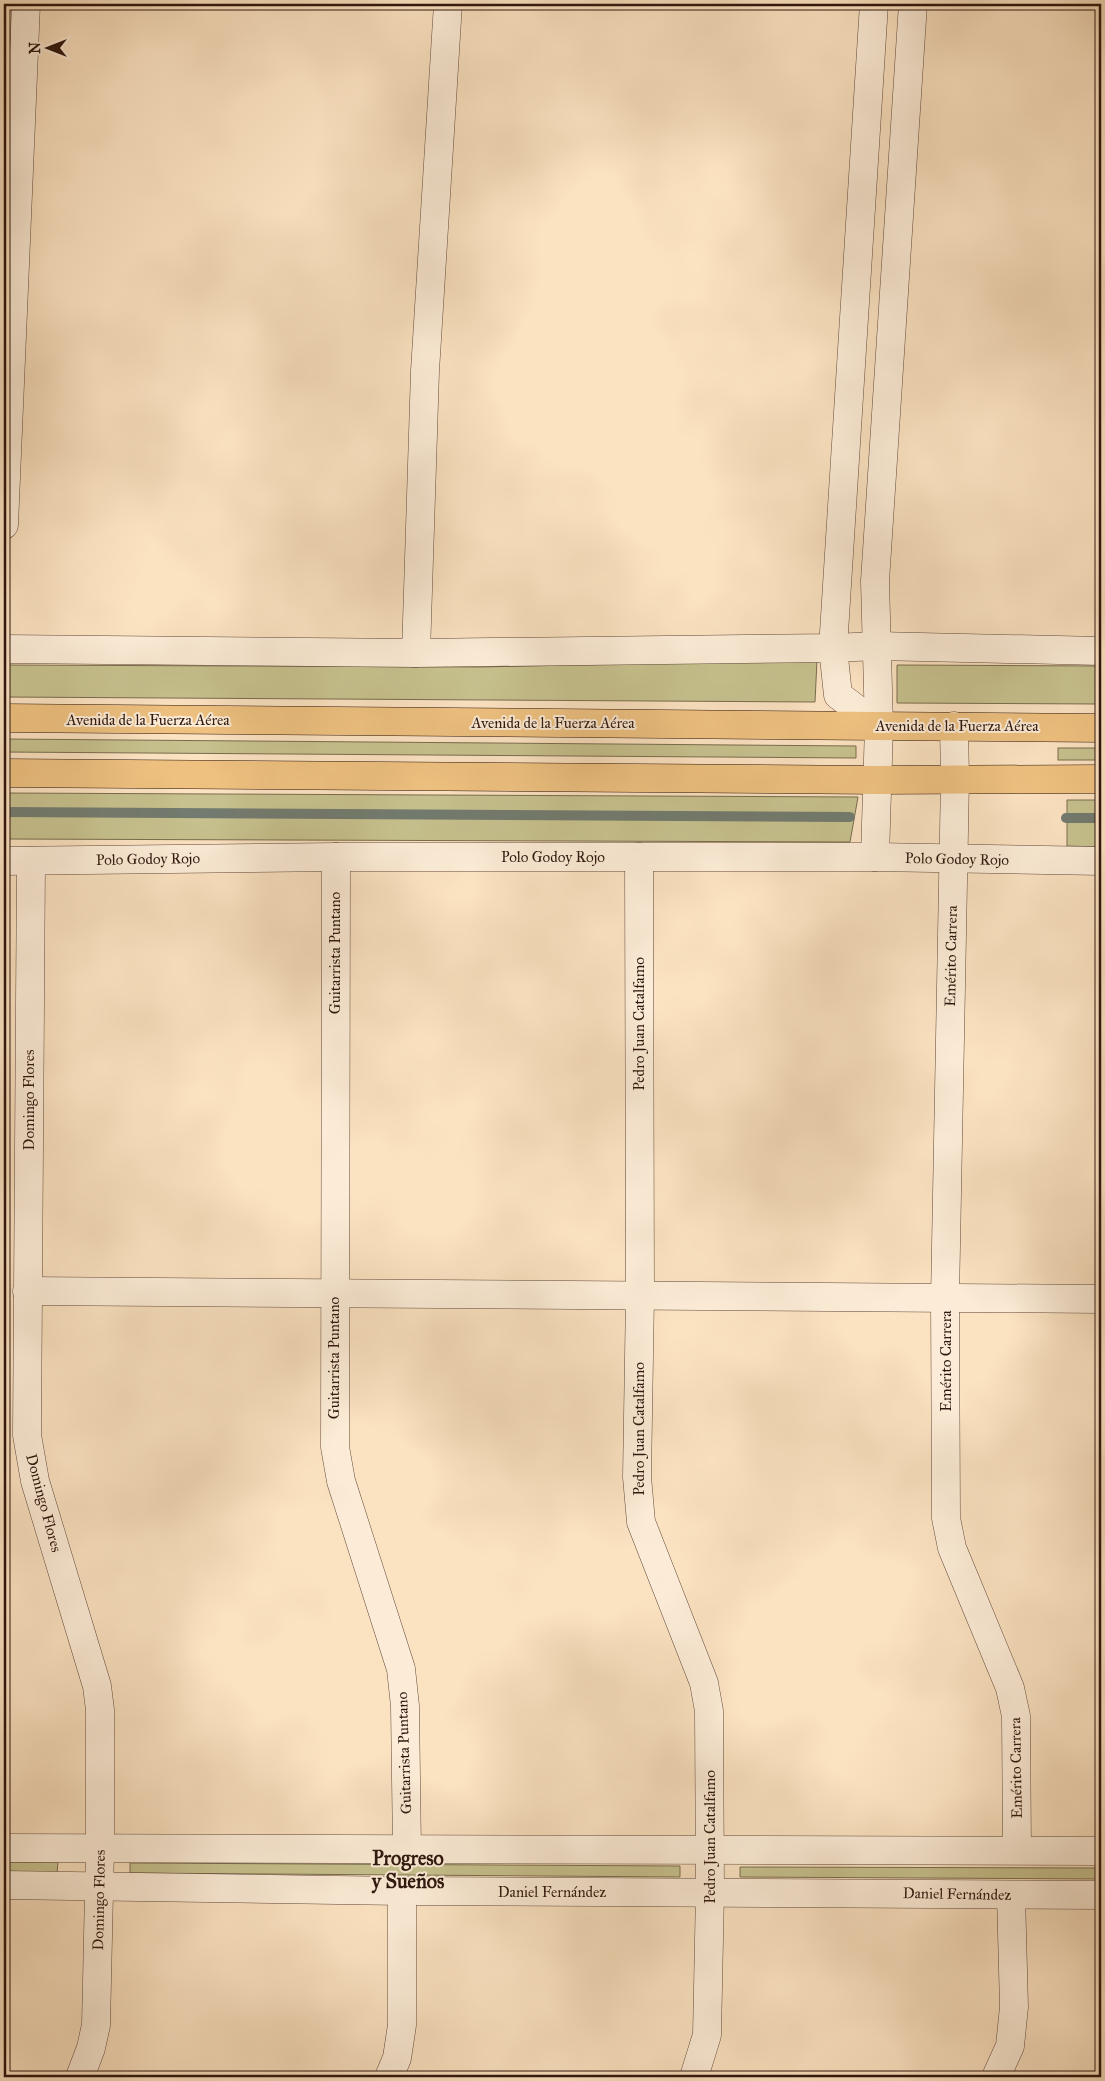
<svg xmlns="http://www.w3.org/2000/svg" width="1105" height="2081" font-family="'IM FELL Great Primer',serif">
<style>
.green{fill:#c6c18e;stroke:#7a6c4e}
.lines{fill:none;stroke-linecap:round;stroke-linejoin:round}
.stream{stroke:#727b6f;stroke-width:10}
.minor-casing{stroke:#61493b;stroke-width:29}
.major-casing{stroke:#2e160e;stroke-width:29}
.minor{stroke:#fcecd7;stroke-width:28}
.major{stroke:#eec180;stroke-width:28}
.labels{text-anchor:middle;stroke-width:4;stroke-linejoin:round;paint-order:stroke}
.street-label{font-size:15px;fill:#2e160e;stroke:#fcecd7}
.district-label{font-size:20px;font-weight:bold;fill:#2e160e;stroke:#fcecd7}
</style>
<rect width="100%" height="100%" fill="#fbe2c1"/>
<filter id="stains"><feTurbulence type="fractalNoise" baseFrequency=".004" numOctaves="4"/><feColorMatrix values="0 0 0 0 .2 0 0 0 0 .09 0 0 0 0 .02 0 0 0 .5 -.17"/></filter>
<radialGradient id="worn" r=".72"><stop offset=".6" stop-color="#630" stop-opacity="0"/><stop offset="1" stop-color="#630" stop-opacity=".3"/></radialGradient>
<g class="green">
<polygon points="817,660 815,702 4,697 4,665 479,667"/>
<polygon points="897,665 1101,666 1101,704 897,703"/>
<polygon points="4,739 856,746 856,758 4,752"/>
<rect x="1058" y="748" width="43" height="12"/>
<polygon points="4,793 858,797 850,842 4,839"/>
<polygon points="1067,800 1101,800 1101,847 1067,846"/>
<polygon points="4,1862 58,1862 57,1873 4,1873"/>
<polygon points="130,1863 680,1866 680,1877 130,1873"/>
<polygon points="740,1867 1101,1868 1101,1879 740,1877"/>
</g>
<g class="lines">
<g class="stream">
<polyline points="4,812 850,817"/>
<polyline points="1066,818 1101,818"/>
</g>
<defs>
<g id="minor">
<polyline points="874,4 833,648 838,695 879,726"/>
<polyline points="4,525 26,4"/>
<polyline points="4,649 416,653 833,648 877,646 1101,651"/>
<polyline points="416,653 425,371 448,4"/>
<polyline points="954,726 955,779 945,1298 946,1518 952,1548 1010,1688 1016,1716 1017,1850"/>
<polyline points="336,857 335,1447 341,1481 401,1669 405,1706 407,1850"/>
<polyline points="639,857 640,1296 637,1477 641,1522 704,1683 709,1711 710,1892 707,2035 694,2077"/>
<polyline points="875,857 879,726 875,581 913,4"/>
<polyline points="4,861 336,857 875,857 1101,861"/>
<polyline points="31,861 27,1435 35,1481 97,1686 100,1710 100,1848 96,2025 91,2048 80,2077"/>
<polyline points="27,1291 1101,1299"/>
<polyline points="4,1848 1101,1851"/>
<polyline points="4,1885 402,1891 1101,1895"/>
<polyline points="389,2077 397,2058 402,2025 402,1891"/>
<polyline points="996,2077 1010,2046 1014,2007 1011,1895"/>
</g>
<g id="major">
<polyline points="4,718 1101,728"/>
<polyline points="4,773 878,780 1101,779"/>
</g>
</defs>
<use href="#minor" class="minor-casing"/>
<use href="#major" class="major-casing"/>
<use href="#minor" class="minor"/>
<use href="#major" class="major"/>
</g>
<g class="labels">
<g class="street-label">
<text x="148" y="725">Avenida de la Fuerza Aérea</text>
<text x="553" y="728">Avenida de la Fuerza Aérea</text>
<text x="957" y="731">Avenida de la Fuerza Aérea</text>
<text x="553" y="862">Polo Godoy Rojo</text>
<text transform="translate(148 859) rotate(-1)" y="5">Polo Godoy Rojo</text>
<text transform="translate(957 859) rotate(1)" y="5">Polo Godoy Rojo</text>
<text transform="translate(335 953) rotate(-90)" y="5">Guitarrista Puntano</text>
<text transform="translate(951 956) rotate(-89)" y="5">Emérito Carrera</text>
<text transform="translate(639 1024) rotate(-90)" y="5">Pedro Juan Catalfamo</text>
<text transform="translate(29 1100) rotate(-90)" y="5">Domingo Flores</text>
<text transform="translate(334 1358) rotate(-90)" y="5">Guitarrista Puntano</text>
<text transform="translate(946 1361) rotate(-90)" y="5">Emérito Carrera</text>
<text transform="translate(639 1429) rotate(-90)" y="5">Pedro Juan Catalfamo</text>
<text transform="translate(44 1503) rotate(75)" y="5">Domingo Flores</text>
<text transform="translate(404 1753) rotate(-92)" y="5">Guitarrista Puntano</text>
<text transform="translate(1016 1768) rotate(-91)" y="5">Emérito Carrera</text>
<text transform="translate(710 1837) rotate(-90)" y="5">Pedro Juan Catalfamo</text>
<text x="552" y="1897">Daniel Fernández</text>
<text transform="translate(957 1894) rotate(1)" y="5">Daniel Fernández</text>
<text transform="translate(99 1900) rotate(-89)" y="5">Domingo Flores</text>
</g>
<g class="district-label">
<text x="408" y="1865">Progreso<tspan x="408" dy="23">y Sueños</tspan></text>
</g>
</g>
<rect width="1105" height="2081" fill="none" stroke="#fbe2c1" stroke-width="20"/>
<rect x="5" y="5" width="1095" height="2071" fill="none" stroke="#2e160e" stroke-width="2.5"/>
<rect x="10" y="10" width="1085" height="2061" fill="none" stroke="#2e160e"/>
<g transform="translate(48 48) rotate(270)" stroke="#fcecd7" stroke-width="4" paint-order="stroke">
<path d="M0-4L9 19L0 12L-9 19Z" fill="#2e160e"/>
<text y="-8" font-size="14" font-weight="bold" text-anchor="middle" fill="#2e160e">N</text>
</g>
<rect width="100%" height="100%" filter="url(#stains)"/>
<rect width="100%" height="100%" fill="url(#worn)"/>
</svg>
